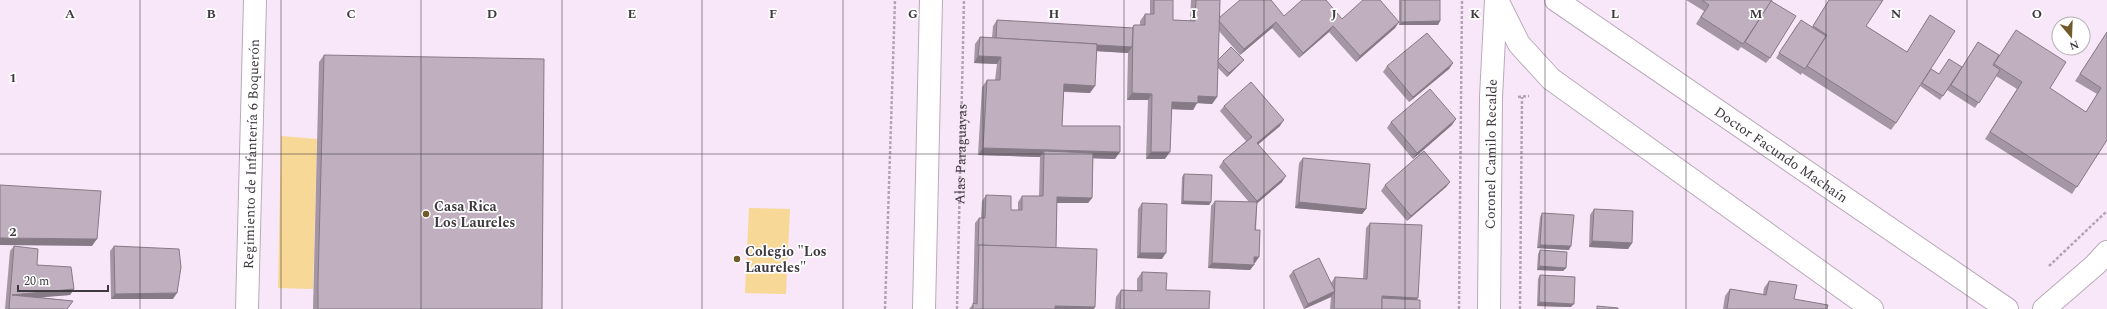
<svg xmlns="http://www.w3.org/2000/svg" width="2107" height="309" font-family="Spectral,serif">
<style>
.green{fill:#f7d896}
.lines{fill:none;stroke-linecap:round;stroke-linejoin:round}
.street-casing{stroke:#b9aaba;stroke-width:24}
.secondary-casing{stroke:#b9aaba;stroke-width:24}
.path{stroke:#b1a4b2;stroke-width:2.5;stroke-dasharray:3 2;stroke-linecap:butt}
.street{stroke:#fff;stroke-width:22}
.secondary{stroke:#fff;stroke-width:22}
.wall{fill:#a496a4}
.shaded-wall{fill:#867a86}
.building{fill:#bfafbf;stroke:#867a86}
.grid{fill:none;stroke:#3e383f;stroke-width:1;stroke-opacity:0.55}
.poi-dot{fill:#725b2b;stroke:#fff;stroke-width:1.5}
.labels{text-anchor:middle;stroke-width:3.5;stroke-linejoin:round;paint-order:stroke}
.street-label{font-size:14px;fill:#3e383f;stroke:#fff}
.poi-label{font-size:14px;font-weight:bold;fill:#3e383f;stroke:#fff;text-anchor:start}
.grid-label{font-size:13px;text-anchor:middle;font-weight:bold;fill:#3e383f;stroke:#fff;stroke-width:3.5;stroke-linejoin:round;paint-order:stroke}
</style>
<rect width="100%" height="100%" fill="#f8e7f9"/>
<g class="green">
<polygon points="281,136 317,139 313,289 278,288"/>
<polygon points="749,208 790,209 786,294 745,293"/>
</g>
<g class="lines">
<defs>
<g id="street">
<path id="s2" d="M1489,309l2,-212 5,-97"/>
<polyline points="2044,309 2095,265 2107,252"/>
</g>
<g id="secondary">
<polyline points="1497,0 1519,44 1551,79 1872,309"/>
<path id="s3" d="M1556,0l451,309"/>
<path id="s4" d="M247,309l8,-309"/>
<polyline points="924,309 931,0"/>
</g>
</defs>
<use href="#street" class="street-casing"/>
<use href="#secondary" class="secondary-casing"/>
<g class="path">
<polyline points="1518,97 1529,96"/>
<polyline points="2049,266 2107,211"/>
<polyline points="885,309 895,0"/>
<path id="s1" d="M957,309l7,-309"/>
<polyline points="1459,309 1462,0"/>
<polyline points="1520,309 1522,97"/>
</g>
<use href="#street" class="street"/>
<use href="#secondary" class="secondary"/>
</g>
<g class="wall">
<polygon points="1150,0 1173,0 1173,20 1190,21 1191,0 1220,0 1220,17 1284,16 1399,22 1399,0 1401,0 1440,21 1438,25 1399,25 1399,22 1395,28 1356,62 1329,32 1299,58 1272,28 1240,55 1219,31 1218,60 1241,63 1227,77 1218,68 1217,97 1212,104 1197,103 1193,110 1172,109 1165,159 1146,159 1148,100 1127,100 1128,53 1097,51 1090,93 1064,92 1062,126 1115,159 1093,158 1092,198 1088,203 1057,203 1056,248 1094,309 969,309 973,304 975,223 979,218 981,218 982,201 986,195 1011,210 1018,210 1018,202 1022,196 1039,196 1040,157 978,155 982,87 987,80 995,80 997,64 974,63 975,44 980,37 992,38 993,26 997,20 1132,28 1134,25 1140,25 1140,21 1145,14 1150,14"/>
<polygon points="1686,0 1772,0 1769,3 1770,58 1766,63 1741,47 1738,51 1696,24 1704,11"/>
<polygon points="1829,0 1883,0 1866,26 1907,52 1930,15 1896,123 1891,130 1802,73 1801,75 1776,58 1797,25 1812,27"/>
<polygon points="2107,32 2107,140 2072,194 1985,139 2017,89 1996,76 1975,108 1947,90 1940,100 1920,86 1931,69 1939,74 1962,67 1978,42 2086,112 2097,94 2075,81"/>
<polygon points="324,55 542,309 313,309 319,62"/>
<polygon points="1453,63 1449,69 1409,102 1383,72 1387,66"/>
<polygon points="1224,106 1280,126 1258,144 1282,182 1257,203 1255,263 1254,263 1250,270 1208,268 1211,206 1215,201 1249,202 1219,167 1223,161 1246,141 1220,111"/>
<polygon points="1391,122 1452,125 1413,159 1387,128"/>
<polygon points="1303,158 1366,209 1362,214 1295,208 1299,163"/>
<polygon points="1184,174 1211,202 1209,205 1181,204 1182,177"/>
<polygon points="1450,182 1446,187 1407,221 1381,191 1385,185"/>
<polygon points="1142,203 1162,259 1137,258 1138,209"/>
<polygon points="1594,209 1632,243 1628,249 1589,247 1590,215"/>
<polygon points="1542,213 1569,250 1537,248 1540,217"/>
<polygon points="1370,223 1416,300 1420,309 1330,309 1331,297 1304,309 1289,276 1293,271 1331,284 1331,283 1335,277 1363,279 1366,228"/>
<polygon points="14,246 37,265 74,289 70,295 39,297 73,301 67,309 5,309 10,251"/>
<polygon points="114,246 173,299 111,299 110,251"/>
<polygon points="1540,250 1566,268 1563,271 1537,270 1538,254"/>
<polygon points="1142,272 1166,290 1209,309 1115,309 1116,297 1121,290 1137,291 1137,279"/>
<polygon points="1540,275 1571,307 1537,306 1538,279"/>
<polygon points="1769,281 1794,299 1827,309 1723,309 1725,296 1730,289 1763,294 1764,288"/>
</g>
<g class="shaded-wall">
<polygon points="1440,21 1438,25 1399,25 1401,22"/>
<polygon points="1276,22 1272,28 1240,55 1244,49"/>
<polygon points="1399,22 1395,28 1356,62 1360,56"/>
<polygon points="1333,26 1329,32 1299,58 1303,53"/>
<polygon points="995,40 1132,47 1128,53 992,45"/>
<polygon points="978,56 1001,57 997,64 974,63"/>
<polygon points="1244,60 1227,77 1229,73"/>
<polygon points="1453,63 1449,69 1409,102 1413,97"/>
<polygon points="1064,84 1095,86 1090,93 1059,91"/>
<polygon points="1132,93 1152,94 1148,100 1127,100"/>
<polygon points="1198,96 1217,97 1212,104 1197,103 1193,110 1167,109 1172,102"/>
<polygon points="1456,119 1452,125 1413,159 1417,153"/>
<polygon points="1284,120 1280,126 1253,149 1257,143"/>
<polygon points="983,148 1120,152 1115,159 1044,157 1044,151 1040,157 978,155"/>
<polygon points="1151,152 1170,152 1165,159 1146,159"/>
<polygon points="1286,176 1282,182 1253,207 1257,201"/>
<polygon points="1450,182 1446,187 1407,221 1411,216"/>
<polygon points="1057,197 1092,198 1088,203 1053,203"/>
<polygon points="1183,201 1211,202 1209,205 1181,204"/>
<polygon points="1299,202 1366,209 1362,214 1295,208"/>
<polygon points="0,238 97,239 92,246 0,245"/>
<polygon points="1592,241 1632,243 1628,249 1589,247"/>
<polygon points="1540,245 1571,246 1569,250 1537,248"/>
<polygon points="1140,253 1166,253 1162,259 1137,258"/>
<polygon points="1254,257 1259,257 1255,263 1250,263"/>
<polygon points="1212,263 1254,265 1250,270 1208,268"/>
<polygon points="1539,266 1566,268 1563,271 1537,270"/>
<polygon points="74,289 70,295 10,300 12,295"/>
<polygon points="1335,291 1331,297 1304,309 1308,304"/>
<polygon points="177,293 173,299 111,299 115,294"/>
<polygon points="1382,296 1418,298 1414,303 1381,301"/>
<polygon points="1539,302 1574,304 1571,307 1537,306"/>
<polygon points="1055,306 1095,307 1094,309 1053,309"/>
</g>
<g class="building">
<polygon points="1154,0 1173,0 1173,20 1195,21 1196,0 1220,0 1217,97 1198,96 1198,103 1172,102 1170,152 1151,152 1152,94 1132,93 1133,27 1134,25 1145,25 1145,14 1154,14"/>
<polygon points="1240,0 1271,0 1284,16 1302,0 1326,0 1342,19 1363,0 1380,0 1399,22 1360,56 1333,26 1303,53 1276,22 1244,49 1219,21 1220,17"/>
<polygon points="1401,0 1440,0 1440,21 1401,22"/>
<polygon points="1702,0 1772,0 1743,44 1701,17 1709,5"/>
<polygon points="1829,0 1883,0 1866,26 1907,52 1930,15 1955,31 1896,123 1807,66 1827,35 1813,26"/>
<polygon points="1771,1 1796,16 1770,58 1745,42"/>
<polygon points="997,20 1133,28 1132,47 1097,45 1097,44 996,38"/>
<polygon points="1801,20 1826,36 1805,69 1779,53"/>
<polygon points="2016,30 2066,62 2050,88 2086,112 2101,88 2080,74 2107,32 2107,140 2077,187 1990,132 2022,82 1994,64"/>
<polygon points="1427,33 1453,63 1413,97 1387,66"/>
<polygon points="980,37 1097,44 1095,86 1064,84 1062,126 1120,126 1120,152 983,148 987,80 1000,80 1001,57 978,56"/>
<polygon points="1978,42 1999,55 1993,65 2000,70 1979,103 1951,85"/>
<polygon points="1231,47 1244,60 1229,73 1218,62 1218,60"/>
<polygon points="324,55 544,59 542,309 318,309 318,282"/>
<polygon points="1949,59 1962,67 1943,96 1922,83 1931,69 1939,74"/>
<polygon points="1251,82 1284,120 1257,143 1286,176 1257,201 1223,161 1252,137 1224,106"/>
<polygon points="1430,89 1456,119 1417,153 1391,122"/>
<polygon points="1044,151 1093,153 1092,198 1057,197 1056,248 979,245 978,246 979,218 985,218 986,195 1011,196 1011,210 1022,210 1022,196 1043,196"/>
<polygon points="1424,151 1450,182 1411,216 1385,185"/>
<polygon points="1303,158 1370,164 1366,209 1299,202"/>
<polygon points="1184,174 1212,175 1211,202 1183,201"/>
<polygon points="0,185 101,191 97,239 0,238"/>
<polygon points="1215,201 1257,202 1255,230 1260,230 1259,257 1254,257 1254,265 1212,263"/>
<polygon points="1142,203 1167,204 1166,253 1140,253"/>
<polygon points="1594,209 1633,211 1632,243 1592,241"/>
<polygon points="1542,213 1574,215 1571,246 1540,245"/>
<polygon points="1370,223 1422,225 1418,298 1382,296 1382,309 1334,309 1335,277 1367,279"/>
<polygon points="979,245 1097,249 1095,307 1055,306 1055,309 973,309 973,303 977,304"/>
<polygon points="14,246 38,249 37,265 71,267 74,289 12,295 73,301 67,309 9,309"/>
<polygon points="114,246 179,249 181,267 177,293 115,294"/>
<polygon points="1540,250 1567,252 1566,268 1539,266"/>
<polygon points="1319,258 1335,291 1308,304 1293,271"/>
<polygon points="1142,272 1167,273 1166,290 1210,291 1209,309 1120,309 1121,290 1142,291"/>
<polygon points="1540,275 1575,277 1574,304 1539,302"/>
<polygon points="1769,281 1797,285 1794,299 1828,305 1827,309 1727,309 1730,289 1766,295"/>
<polygon points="1382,298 1420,300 1420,309 1382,309"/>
<polygon points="1597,306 1618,308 1618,309 1597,309"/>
</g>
<path class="grid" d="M140,0v309M281,0v309M421,0v309M562,0v309M702,0v309M843,0v309M983,0v309M1124,0v309M1264,0v309M1405,0v309M1545,0v309M1686,0v309M1826,0v309M1967,0v309M0,154h2107"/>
<g class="poi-dot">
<circle cx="426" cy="214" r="4"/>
<circle cx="737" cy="259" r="4"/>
</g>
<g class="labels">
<g class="street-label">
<text dy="5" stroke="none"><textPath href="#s4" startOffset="155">Regimiento de Infantería 6 Boquerón</textPath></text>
<text dy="5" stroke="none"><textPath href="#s1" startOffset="155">Alas Paraguayas</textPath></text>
<text dy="5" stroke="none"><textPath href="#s2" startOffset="155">Coronel Camilo Recalde</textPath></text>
<text dy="5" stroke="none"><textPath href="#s3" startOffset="273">Doctor Facundo Machaín</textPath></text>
</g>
<g class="poi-label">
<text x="434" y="211">Casa Rica<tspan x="434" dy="16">Los Laureles</tspan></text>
<text x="745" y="256">Colegio "Los<tspan x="745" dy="16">Laureles"</tspan></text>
</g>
</g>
<g class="grid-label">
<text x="70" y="18">A</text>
<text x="211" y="18">B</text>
<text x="351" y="18">C</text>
<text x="492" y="18">D</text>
<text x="632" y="18">E</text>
<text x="773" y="18">F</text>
<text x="913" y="18">G</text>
<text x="1054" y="18">H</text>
<text x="1194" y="18">I</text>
<text x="1334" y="18">J</text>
<text x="1475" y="18">K</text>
<text x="1615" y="18">L</text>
<text x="1756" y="18">M</text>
<text x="1896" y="18">N</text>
<text x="2037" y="18">O</text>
<text x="13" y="82">1</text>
<text x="13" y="236">2</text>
</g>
<g transform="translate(2071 36) rotate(161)"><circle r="19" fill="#ffffff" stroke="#b2afb2"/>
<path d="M0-3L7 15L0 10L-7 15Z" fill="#725b2b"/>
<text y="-6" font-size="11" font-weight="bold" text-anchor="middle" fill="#3e383f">N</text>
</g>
<path d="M18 285v6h90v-6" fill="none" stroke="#3e383f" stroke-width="2"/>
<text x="24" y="285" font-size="12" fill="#3e383f" stroke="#ffffff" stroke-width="3" paint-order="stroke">20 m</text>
</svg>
